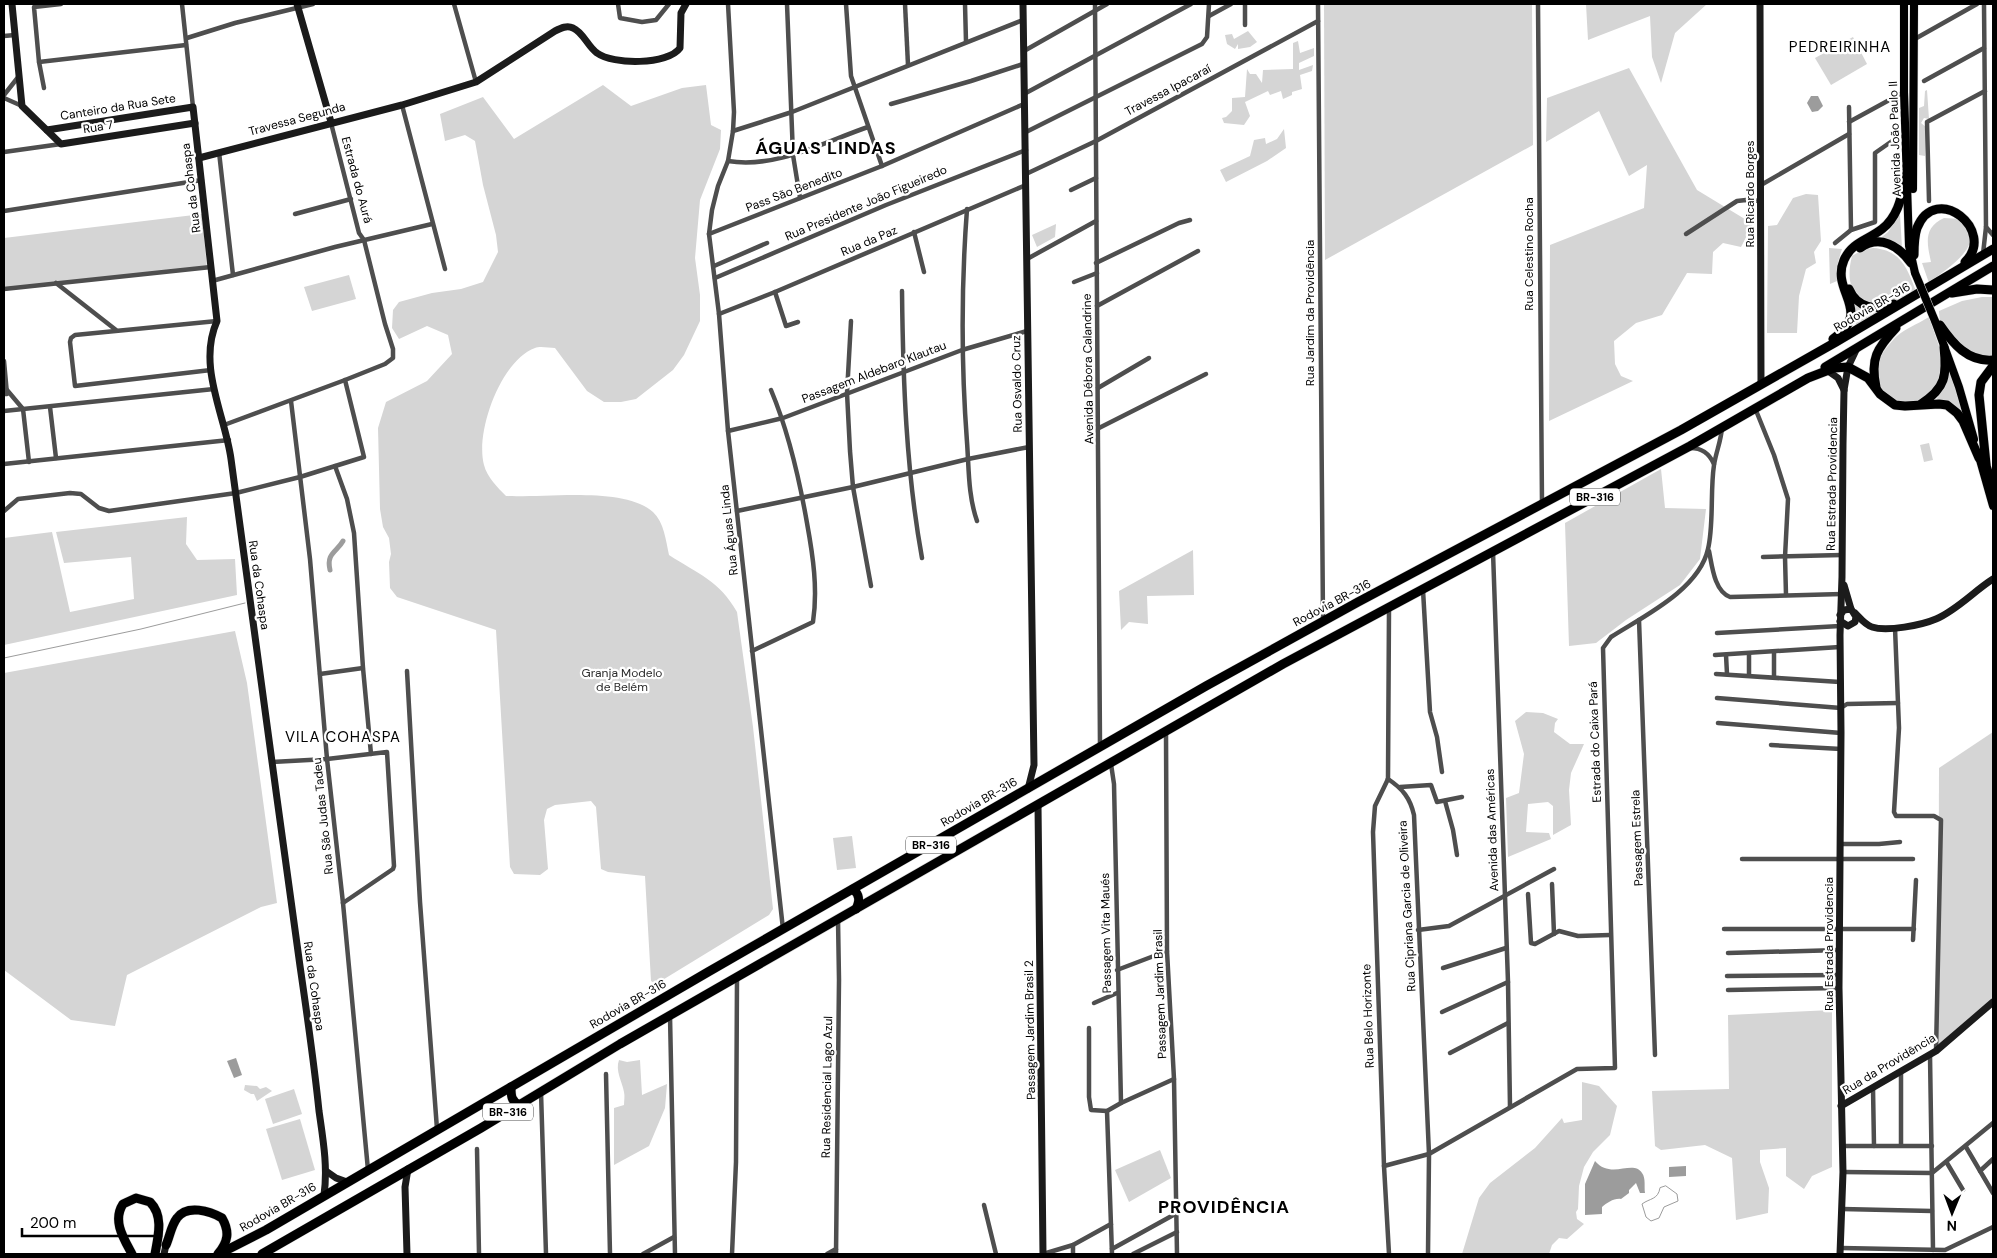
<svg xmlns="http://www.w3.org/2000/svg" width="1997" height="1258" font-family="'DM Sans',sans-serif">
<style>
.green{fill:#d5d5d5}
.water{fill:#9c9c9c}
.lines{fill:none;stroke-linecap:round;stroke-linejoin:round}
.stream{stroke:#9c9c9c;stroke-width:1}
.canal{stroke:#9c9c9c;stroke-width:5}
.primary-casing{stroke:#dbdbdb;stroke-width:9}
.highway-casing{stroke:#dbdbdb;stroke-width:10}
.street{stroke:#4e4e4e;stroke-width:4.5}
.secondary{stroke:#1b1b1b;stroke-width:7}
.primary{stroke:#000;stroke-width:8}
.highway{stroke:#000;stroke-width:9}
.primary-bridge-casing{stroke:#dbdbdb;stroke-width:9;stroke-linecap:butt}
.primary-bridge{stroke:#000;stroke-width:8}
.labels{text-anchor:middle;stroke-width:4.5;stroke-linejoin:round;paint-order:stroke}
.shield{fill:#fff;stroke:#4c4c4c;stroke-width:1}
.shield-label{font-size:11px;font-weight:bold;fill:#000}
.street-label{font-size:12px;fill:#000;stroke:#fff}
.park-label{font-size:12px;fill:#2c2c2c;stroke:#fff}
.quarter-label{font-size:15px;letter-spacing:1px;fill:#000;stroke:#fff}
.district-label{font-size:18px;font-weight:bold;letter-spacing:1px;fill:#000;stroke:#fff}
</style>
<rect width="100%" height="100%" fill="#fff"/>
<g class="green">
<polygon points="1324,4 1532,4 1533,145 1325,260"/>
<polygon points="1586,4 1707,4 1675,33 1661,83 1652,57 1650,16 1588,40"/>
<polygon points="1248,31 1257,42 1250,47 1238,49 1238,44 1235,49 1227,44 1225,35 1232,34 1234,39"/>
<polygon points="1853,37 1867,64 1831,85 1815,58"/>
<polygon points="1298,41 1300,53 1314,48 1314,56 1299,63 1299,70 1313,65 1312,71 1300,75 1302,89 1292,92 1292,95 1283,99 1281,91 1270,95 1268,91 1245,102 1250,116 1244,125 1224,123 1222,118 1226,117 1232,111 1232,98 1245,97 1247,69 1250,74 1256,74 1262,83 1263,70 1293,69 1293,43"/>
<polygon points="1629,68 1697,190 1753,224 1741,247 1723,243 1713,252 1712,274 1687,273 1662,315 1636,323 1614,341 1615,364 1621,376 1633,381 1549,421 1550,245 1644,208 1647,165 1629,176 1599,111 1546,142 1547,98"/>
<path d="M603,85l28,21 51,-18 24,-3 5,40 10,5 -1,19 -20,51 -5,58 5,37v26l-16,34 -11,15 -37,29 -15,3h-17l-17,-11 -32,-43c-6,0 -15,-2 -20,0 -34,12 -60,84 -51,117 3,12 14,23 22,31 38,2 118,-10 147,16 11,10 13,29 16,43 29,19 50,25 68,57l16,115 20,182 -4,6 -113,69 -5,-3 -6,-105 -37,-4 -7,-3 -5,-62 -5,-6 -36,4 -8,4 -3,11 4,49 -8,6 -26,-1 -4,-7 -14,-237 -99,-33 -7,-9 -1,-26 2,-8 -2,-16 -6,-11 -3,-18 -2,-81 8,-26 41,-21 25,-27 -4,-19 -21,-9 -28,13 -7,-11 1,-18 6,-8 33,-9 29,-4 22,-7 15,-30 -2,-17 -13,-50 -8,-44 -10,-6 -20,6 -5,-27 43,-17 31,42z"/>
<polygon points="1927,90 1929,119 1924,118 1921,123 1926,127 1925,156 1919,155 1919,108 1924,106 1925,91"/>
<polygon points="1284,129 1286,148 1267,161 1226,182 1220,170 1250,156 1254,140 1265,138 1266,144 1277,139"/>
<polygon points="1806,194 1818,195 1821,241 1814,252 1816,263 1806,269 1799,296 1797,333 1767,333 1768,226 1777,225 1793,198"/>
<polygon points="202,214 207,268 4,289 4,238"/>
<polygon points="1900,214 1902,248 1878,240 1888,232"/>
<path d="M1944,218l17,1c3,4 8,8 9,13 6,20 -27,39 -41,51l-7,-20 9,-1c-4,-19 -8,-34 13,-44z"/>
<polygon points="1056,224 1055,237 1037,247 1032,235"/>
<polygon points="1829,248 1842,249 1838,262 1837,281 1830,284"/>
<path d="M1873,248c28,2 34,20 43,43 -36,27 -77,15 -64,-35l10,-6z"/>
<polygon points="349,275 356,299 312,311 304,287"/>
<polygon points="1851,297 1882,311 1856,327"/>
<polygon points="1982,297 1993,297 1993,357 1973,355 1961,347 1940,325 1939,311 1962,301"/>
<path d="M1929,317l13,38 -1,25c-6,7 -13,16 -23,21 -21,9 -42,-8 -42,-31 1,-11 10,-22 17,-30 8,-10 25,-16 36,-23z"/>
<path d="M1949,368l18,55 -33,-21c9,-11 13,-20 15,-34z"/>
<polygon points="1929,443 1933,460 1924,462 1920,445"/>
<polygon points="1661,469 1665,508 1706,509 1700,559 1680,585 1626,620 1596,643 1569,646 1565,523"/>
<polygon points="187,517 186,544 197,560 235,559 237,595 4,645 4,538 52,532 70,612 134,599 131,557 64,563 56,532"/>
<polygon points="1193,550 1194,595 1147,596 1148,624 1129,622 1121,630 1119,591"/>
<polygon points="235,631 247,683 277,903 261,907 127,975 115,1026 71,1020 4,970 4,673"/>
<polygon points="1526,712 1543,713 1558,719 1555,723 1554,732 1570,744 1584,744 1571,773 1569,790 1571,825 1553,835 1553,806 1548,802 1528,804 1526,832 1549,833 1551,839 1508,857 1506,798 1519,793 1524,754 1515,721"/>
<polygon points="1993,732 1993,998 1938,1045 1939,768"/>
<polygon points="852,836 856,868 837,870 833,838"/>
<polygon points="1832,1010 1832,1167 1812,1176 1804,1189 1786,1176 1786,1148 1760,1150 1760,1162 1769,1188 1768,1213 1736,1220 1732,1158 1705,1145 1661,1150 1655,1146 1652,1091 1729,1089 1728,1015"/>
<path d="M619,1060l8,2 13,-2 2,35 25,-11 -2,24 -16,38 -35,19v-57l10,-3c0,-4 1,-9 0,-13 -2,-11 -9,-21 -5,-32z"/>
<polygon points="1582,1082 1599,1086 1617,1106 1610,1135 1593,1152 1584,1167 1579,1186 1578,1209 1576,1212 1577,1219 1584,1224 1567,1239 1559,1238 1552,1245 1549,1254 1462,1254 1479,1198 1490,1183 1535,1148 1562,1118 1564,1123 1582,1120"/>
<polygon points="245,1085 257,1086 260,1089 266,1087 272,1091 257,1101 254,1094 251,1094 244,1090"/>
<polygon points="294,1089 302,1114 273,1124 265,1099"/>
<polygon points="300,1119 315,1170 282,1180 266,1129"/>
<polygon points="1160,1150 1171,1178 1129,1202 1115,1170"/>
</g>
<g class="water">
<polygon points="1811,96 1818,96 1823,106 1818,111 1812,112 1807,103"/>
<polygon points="236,1058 242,1075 234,1078 227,1061"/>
<path d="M1595,1161c16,19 38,-2 47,12 4,5 2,14 3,20h-5l-4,-10 -7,7v3l-8,6c-7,-1 -14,4 -19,8v7l-17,1v-31z"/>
<polygon points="1686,1166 1686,1176 1669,1177 1669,1167"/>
</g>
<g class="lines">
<g class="stream">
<polyline points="4,658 141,629 245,603"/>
<path d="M1666,1186l11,8 1,7 -14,6 -5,11 -8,3 -5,-4 -4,-13c8,-6 16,-4 18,-16z"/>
</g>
<path class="canal" d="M330,570c-4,-17 7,-18 13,-29"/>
<defs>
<g id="primary">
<polyline points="1904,4 1904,92 1909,246 1915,273"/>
<polyline points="1913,189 1914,4"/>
<polyline points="1935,321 1959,387 1974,439"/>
<polyline points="1978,453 1993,506"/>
<polyline points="1986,464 1993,486"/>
</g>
<g id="highway">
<path d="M1860,248c20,-14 39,-2 51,15"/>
<path d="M1914,255c0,-9 0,-18 3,-27 19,-47 80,3 48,34"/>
<path d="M1849,289c8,19 27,22 45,15"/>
<polyline points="1952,293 1977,289 1993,290"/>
<path d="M1940,325c13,19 28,37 53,35"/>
<path d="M1833,339c41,-28 -3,-47 11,-79 8,-18 24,-20 38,-31 17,-13 20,-35 25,-55"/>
<polyline points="1825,367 1993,266"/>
<path d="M1876,387c-6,-28 1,-39 20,-59"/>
<path d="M1921,404c25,-16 26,-29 23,-57"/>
<polyline points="1986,464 1979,395 1981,382 1993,366"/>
<path d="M853,889c7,6 7,12 3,20"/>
<path d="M511,1087c0,8 0,15 9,18"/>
<path d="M166,1245c4,-9 5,-19 11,-27 10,-14 33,-7 45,0 8,14 6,24 -4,36"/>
<path d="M132,1254c-8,-15 -20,-33 -9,-50l13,-6 14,4c14,14 8,35 5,52"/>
<polyline points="219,1254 266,1230 708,972 1206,686 1358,602 1681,430 1836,342 1993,249"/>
<polyline points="262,1254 481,1128 620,1044 1283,664 1690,446 1808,378 1834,368 1848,367 1868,378 1880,394 1895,405 1905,406 1939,404 1947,405 1957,413 1963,421 1979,458"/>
</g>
</defs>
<use href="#primary" class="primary-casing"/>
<use href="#highway" class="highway-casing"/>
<g class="street">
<polyline points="182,4 193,107"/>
<polyline points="454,4 476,82"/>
<polyline points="618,4 620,18 642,22 656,20 669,4"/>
<polyline points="728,4 734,112 733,131 728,161 718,186 712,210 709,234 719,314 728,431 783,929"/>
<polyline points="787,4 793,155 800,198"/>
<polyline points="846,4 851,76 882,166"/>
<polyline points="905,4 908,65"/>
<polyline points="965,4 966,42"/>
<polyline points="1095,4 1100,747"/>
<polyline points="1318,4 1323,620"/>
<polyline points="1538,4 1542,503"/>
<polyline points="1209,16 1231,4"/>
<polyline points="1245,25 1245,4"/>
<polyline points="4,36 15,35"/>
<polyline points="187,38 235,23 313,4"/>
<polyline points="1913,40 1977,4"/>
<polyline points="1024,51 1107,4"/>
<polyline points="39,62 186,45"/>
<polyline points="1924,81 1984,48"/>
<polyline points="44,88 39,62 34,7 61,4"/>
<polyline points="1024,94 1191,4"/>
<polyline points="4,95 19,76"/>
<polyline points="4,98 22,106"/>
<polyline points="891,104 971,81 1023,64"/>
<polyline points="402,105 445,269"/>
<polyline points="1849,107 1851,230"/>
<polyline points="1849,122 1904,92"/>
<polyline points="733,131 792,112 1023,20"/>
<polyline points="1026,132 1202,44 1207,37 1209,4"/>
<polyline points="4,152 61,144"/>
<polyline points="219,152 233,275"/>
<path d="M728,161c48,8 96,-19 140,-34"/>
<polyline points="1026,174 1096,141 1318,21"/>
<polyline points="1761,185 1849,134"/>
<polyline points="1071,190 1096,178"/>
<polyline points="1929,201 1927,122 1985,91"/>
<path d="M967,209c-6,80 -6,153 0,233 2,27 1,53 10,79"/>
<polyline points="4,211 202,180"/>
<polyline points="295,214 351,199"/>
<polyline points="1986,227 1993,235"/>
<polyline points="914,232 924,272"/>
<polyline points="709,234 882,166 1024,104"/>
<polyline points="1686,234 1737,201 1746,200 1761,201"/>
<polyline points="1835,243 1851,230 1875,222 1875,153 1895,139"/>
<polyline points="1983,254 1986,227 1984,4"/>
<polyline points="1027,259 1096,221"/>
<polyline points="1096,263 1179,223 1190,220"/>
<polyline points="714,266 767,243"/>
<polyline points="715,278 886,205 1026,150"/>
<polyline points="212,281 335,247 432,224"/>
<polyline points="1074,282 1097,273"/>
<polyline points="56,283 116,330"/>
<polyline points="4,289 211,267"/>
<path d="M902,291c1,89 4,179 20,267"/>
<polyline points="775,292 786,326 798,322"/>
<polyline points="1097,306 1198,251"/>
<polyline points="719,314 775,292 1026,185"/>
<polyline points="851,321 847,393 850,451 853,487 871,586"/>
<polyline points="4,361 7,394 4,394"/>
<polyline points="211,370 75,386 70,342 71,338 75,335 217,321"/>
<polyline points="1098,388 1149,358"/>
<polyline points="7,390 23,409 29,462"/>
<polyline points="291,401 310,559 327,759 343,903 368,1170"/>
<polyline points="50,407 56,458"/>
<polyline points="1755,408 1774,455 1788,499 1785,557 1786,595"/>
<polyline points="4,411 214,389"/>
<polyline points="224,425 345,380 385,364 393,358 393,349 385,324 364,240 359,233 331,123"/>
<polyline points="1099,428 1206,374"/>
<polyline points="728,431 783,418 962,350 1027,331"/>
<path d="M1690,448c12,0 19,5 24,16"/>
<polyline points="4,464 229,440"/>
<polyline points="335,466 347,499 354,533 363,668 371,754"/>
<polyline points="4,511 18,499 70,493 81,494 99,508 109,511 236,493 300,477 364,457 345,380"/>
<polyline points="737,511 853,487 968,459 1029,447"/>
<path d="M1709,551c3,14 5,40 21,46l112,-3"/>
<polyline points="1493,552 1508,982 1510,1107"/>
<polyline points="1763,557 1842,555"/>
<polyline points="1423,590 1430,712 1437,737 1442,772"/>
<polyline points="1639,620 1655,1055"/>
<polyline points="1895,628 1899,728 1894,812 1896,816 1934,816 1941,820 1936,1051"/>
<polyline points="1717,633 1840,626"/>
<path d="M752,651l61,-29c5,-33 0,-66 -6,-99 -8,-46 -18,-90 -36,-133"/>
<polyline points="1774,652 1774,677"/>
<polyline points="1749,654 1749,675"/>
<polyline points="1715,655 1840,647"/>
<polyline points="1726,655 1727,674"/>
<polyline points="407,671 420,902 437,1129"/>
<polyline points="320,674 363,668"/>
<polyline points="1716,674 1840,682"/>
<polyline points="1717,698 1841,708 1847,704 1898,703"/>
<polyline points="1718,723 1841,733"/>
<polyline points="1166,733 1167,951 1174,1079 1177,1254"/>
<polyline points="1771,745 1841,749"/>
<polyline points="272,762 327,759 387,752 394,866 393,869 343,903"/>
<polyline points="1111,764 1114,784 1121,1103"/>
<path d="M1388,779c15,10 22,19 26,36l15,339 -1,100"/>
<polyline points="1388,779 1375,806 1373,832 1384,1166 1389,1254"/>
<polyline points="1388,779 1389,608"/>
<polyline points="1400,787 1431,785 1437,802 1462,797"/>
<polyline points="1445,801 1453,830 1457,855"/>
<polyline points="1841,844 1879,844 1900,842"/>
<polyline points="1742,859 1913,859"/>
<polyline points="1552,884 1554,934"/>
<polyline points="1528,894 1531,943 1535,944 1559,931 1578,936 1610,935"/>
<polyline points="1724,929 1914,929"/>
<polyline points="1418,930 1449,926 1554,869"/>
<polyline points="1913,940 1916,880"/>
<polyline points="1728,953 1840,950"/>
<polyline points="1443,968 1506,948"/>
<polyline points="1117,970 1167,951"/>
<polyline points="1727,976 1839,975"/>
<polyline points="1728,990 1839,988"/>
<polyline points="1094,1003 1117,993"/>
<polyline points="1442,1012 1508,982"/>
<polyline points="670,1016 675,1254"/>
<polyline points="1089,1028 1089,1097 1091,1110 1107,1111 1121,1103 1174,1079"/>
<polyline points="1450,1053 1508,1023"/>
<polyline points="1930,1055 1933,1250"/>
<polyline points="1901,1072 1901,1145"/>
<polyline points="606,1074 610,1254"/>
<polyline points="1873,1088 1874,1146"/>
<polyline points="541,1092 546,1254"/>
<polyline points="1107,1111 1112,1254"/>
<polyline points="1842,1146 1932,1146"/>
<polyline points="1966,1147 1993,1193"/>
<polyline points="477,1149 479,1254"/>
<polyline points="1947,1163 1963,1190"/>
<path d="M1384,1166l45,-12 148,-85 38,-1 -12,-420 8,-11c31,-20 88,-47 97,-88 6,-25 2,-58 6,-84 2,-13 7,-24 8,-37"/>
<polyline points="1980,1171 1993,1159"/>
<polyline points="1843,1172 1932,1173"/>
<polyline points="1932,1173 1993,1123"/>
<polyline points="984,1205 996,1254"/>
<polyline points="1842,1209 1932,1211"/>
<polyline points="1841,1248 1945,1250 1993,1227"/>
<polyline points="1112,1249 1177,1213"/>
<polyline points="643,1254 674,1237"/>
<polyline points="732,1254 736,1162 737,979"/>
<polyline points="827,1254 836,1249"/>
<polyline points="836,1254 839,980 838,919"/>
<polyline points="1043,1254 1073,1245 1111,1224"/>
<polyline points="1073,1254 1073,1245"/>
<polyline points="1133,1254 1177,1232"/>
</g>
<g class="secondary">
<polyline points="12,4 22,106 61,144 195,123"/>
<polyline points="297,4 331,122"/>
<polyline points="1023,4 1034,765 1028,789"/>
<polyline points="1760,4 1761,384"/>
<path d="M47,130l146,-23 24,214c-20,45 8,94 14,138 22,169 46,338 69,507 7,48 14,96 19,145 4,28 9,56 5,84"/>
<path d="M199,158l203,-53 74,-23 79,-51c6,-3 12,-6 18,-3 10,4 15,19 24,25 16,12 71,12 83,-5l1,-35 5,-9"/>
<polyline points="1828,371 1838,378 1844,390"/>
<polyline points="1844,585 1851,609"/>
<path d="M1855,613c5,5 10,12 17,14 15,5 50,-2 64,-8 21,-9 38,-28 57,-40"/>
<polyline points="1840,621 1848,626 1855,622 1856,617 1851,609 1844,610 1840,615"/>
<polyline points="1038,805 1043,1254"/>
<polyline points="1841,1106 1936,1051 1993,1002"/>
<polyline points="326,1171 336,1178 347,1182"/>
<polyline points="164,1254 166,1245"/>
<polyline points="407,1254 405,1187 408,1169"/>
<polyline points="1840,1254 1843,1172 1839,988 1841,733 1840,635 1842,577 1843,444 1844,390 1848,367 1857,348"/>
</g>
<use href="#primary" class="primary"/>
<use href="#highway" class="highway"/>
<defs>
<polyline id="primary-bridge" points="1915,273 1935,321"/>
</defs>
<use href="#primary-bridge" class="primary-bridge-casing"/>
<use href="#primary-bridge" class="primary-bridge"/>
</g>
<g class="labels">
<g class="shield">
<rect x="1570" y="488.5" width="50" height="17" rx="4"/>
<rect x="906" y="836.5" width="50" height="17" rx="4"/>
<rect x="483" y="1103.5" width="50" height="17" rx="4"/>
</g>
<g class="shield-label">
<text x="1595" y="501">BR-316</text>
<text x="931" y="849">BR-316</text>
<text x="508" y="1116">BR-316</text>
</g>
<g class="street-label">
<text transform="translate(1168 90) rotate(-28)" y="4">Travessa Ipacaraí</text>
<text transform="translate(118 107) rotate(-9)" y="4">Canteiro da Rua Sete</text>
<text transform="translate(297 119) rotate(-15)" y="4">Travessa Segunda</text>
<text transform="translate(98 127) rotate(-9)" y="4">Rua 7</text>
<text transform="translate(1895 139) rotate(-92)" y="4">Avenida João Paulo II</text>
<text transform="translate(357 180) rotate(75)" y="4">Estrada do Aurá</text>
<text transform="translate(191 188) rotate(-97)" y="4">Rua da Cohaspa</text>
<text transform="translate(794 190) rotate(-21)" y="4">Pass São Benedito</text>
<text transform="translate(1750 194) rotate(-90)" y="4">Rua Ricardo Borges</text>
<text transform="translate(866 203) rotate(-23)" y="4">Rua Presidente João Figueiredo</text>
<text transform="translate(869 241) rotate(-23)" y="4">Rua da Paz</text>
<text transform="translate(1529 254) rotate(-90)" y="4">Rua Celestino Rocha</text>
<text transform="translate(1872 307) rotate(-30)" y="4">Rodovia BR-316</text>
<text transform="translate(1310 313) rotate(-90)" y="4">Rua Jardim da Providência</text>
<text transform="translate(1088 369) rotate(-91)" y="4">Avenida Débora Calandrine</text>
<text transform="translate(874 372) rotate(-21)" y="4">Passagem Aldebaro Klautau</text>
<text transform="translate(1017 384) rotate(-91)" y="4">Rua Osvaldo Cruz</text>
<text transform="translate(1832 484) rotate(-89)" y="4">Rua Estrada Providencia</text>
<text transform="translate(729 530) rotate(-96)" y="4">Rua Águas Linda</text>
<text transform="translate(259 585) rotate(82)" y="4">Rua da Cohaspa</text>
<text transform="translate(1332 603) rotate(-28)" y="4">Rodovia BR-316</text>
<text transform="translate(1595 742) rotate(-92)" y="4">Estrada do Caixa Pará</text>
<text transform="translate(979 802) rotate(-30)" y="4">Rodovia BR-316</text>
<text transform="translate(323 816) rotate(-96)" y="4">Rua São Judas Tadeu</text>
<text transform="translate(1492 830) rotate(-92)" y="4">Avenida das Américas</text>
<text transform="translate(1637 838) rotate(-92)" y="4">Passagem Estrela</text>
<text transform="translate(1407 906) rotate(-93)" y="4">Rua Cipriana Garcia de Oliveira</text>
<text transform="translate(1106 933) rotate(-91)" y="4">Passagem Vita Maués</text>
<text transform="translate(1829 944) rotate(-90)" y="4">Rua Estrada Providencia</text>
<text transform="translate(314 986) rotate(82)" y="4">Rua da Cohaspa</text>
<text transform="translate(1160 994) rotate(-92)" y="4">Passagem Jardim Brasil</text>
<text transform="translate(628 1004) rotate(-30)" y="4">Rodovia BR-316</text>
<text transform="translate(1368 1016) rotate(-92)" y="4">Rua Belo Horizonte</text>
<text transform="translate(1030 1030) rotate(-91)" y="4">Passagem Jardim Brasil 2</text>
<text transform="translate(1889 1064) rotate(-31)" y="4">Rua da Providência</text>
<text transform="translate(827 1087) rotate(-89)" y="4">Rua Residencial Lago Azul</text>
<text transform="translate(278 1207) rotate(-30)" y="4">Rodovia BR-316</text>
</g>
<g class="park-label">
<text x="622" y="677">Granja Modelo<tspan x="622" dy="14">de Belém</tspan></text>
</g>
<g class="quarter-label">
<text x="1840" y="52">PEDREIRINHA</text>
<text x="343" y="742">VILA COHASPA</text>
</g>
<g class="district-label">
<text x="826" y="154">ÁGUAS LINDAS</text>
<text x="1224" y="1213">PROVIDÊNCIA</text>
</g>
</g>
<rect width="1997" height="1258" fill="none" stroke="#000000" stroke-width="10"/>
<g transform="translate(1952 1213) rotate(181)" stroke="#ffffff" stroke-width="4" paint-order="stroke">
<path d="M0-4L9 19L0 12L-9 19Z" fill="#000000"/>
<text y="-8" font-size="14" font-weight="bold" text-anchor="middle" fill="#000000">N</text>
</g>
<path d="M22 1228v8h139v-8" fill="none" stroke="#000000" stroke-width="2.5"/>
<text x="30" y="1228" font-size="15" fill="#000000" stroke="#ffffff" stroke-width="4" paint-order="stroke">200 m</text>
</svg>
